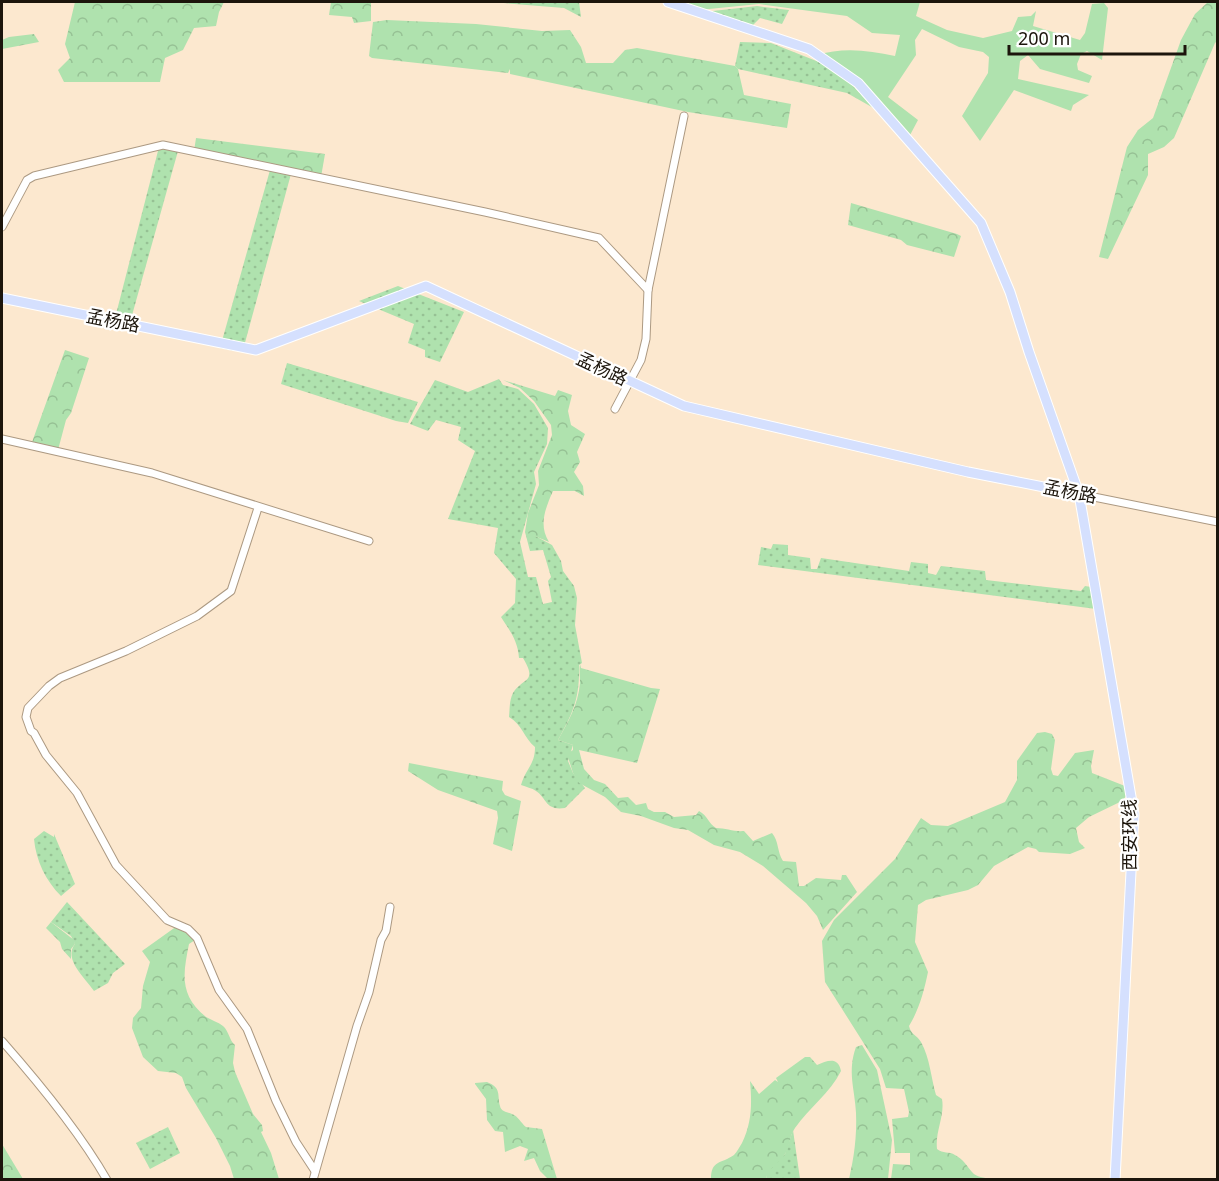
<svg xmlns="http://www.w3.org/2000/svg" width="1219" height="1181" font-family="'Noto Sans','Noto Sans SC',sans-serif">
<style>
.grass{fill:url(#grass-dots)}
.forest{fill:url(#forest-crowns)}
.green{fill:#afe2ae}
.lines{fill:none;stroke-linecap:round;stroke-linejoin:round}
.minor-casing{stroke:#ac9982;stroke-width:9}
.major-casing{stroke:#fff;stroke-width:11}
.minor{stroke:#fff;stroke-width:7}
.major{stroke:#d5e0fe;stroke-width:9}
.labels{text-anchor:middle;stroke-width:4.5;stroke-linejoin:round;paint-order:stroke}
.street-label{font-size:18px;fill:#1c150c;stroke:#fff}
</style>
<defs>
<pattern id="grass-dots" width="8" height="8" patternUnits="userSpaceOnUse" patternTransform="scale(1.5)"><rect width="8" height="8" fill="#afe2ae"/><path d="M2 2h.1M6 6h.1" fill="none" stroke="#96c194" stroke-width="1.8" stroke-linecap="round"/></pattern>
<pattern id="forest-crowns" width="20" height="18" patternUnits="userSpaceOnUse" patternTransform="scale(1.5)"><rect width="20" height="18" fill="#afe2ae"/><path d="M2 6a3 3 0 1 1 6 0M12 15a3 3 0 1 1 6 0" fill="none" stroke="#96c194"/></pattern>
</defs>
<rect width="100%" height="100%" fill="#fce8cf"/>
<g class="grass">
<polygon points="490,2 579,2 581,17 564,8"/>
<polygon points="757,6 789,10 782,24 760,18 749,29 704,12"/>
<polygon points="740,42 771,43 824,64 844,77 877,110 847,93 738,69 735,66"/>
<polygon points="159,147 178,151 129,326 114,322"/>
<polygon points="270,170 291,174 243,350 235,351 220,348"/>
<polygon points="398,286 464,312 440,362 425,357 425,350 408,343 414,324 359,301"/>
<polygon points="287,363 418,402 408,423 396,421 281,384"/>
<path d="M499,379l4,6 15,4 16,15 14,24 -1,16 -13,28 2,12 -16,58 8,35h8l7,27 9,-2 -4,-21 3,-4 -8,-27 -13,1 -5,-19h3l24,13 9,16 2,10 11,15 3,12 -2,27 7,38 -3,2c1,33 -6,48 -21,75l15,5 -5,16 5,12 12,15 -20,20c-20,3 -18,-10 -29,-17 -4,-3 -10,-4 -15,-6 5,-17 14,-20 14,-38 -11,-9 -13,-23 -26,-30 1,-8 0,-16 4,-24 10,-16 25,-10 10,-35h-4c-1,-17 -9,-27 -18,-41l14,-14 1,-24 -22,-26 4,-25 -50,-9 27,-68 -17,-11 3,-13 -25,-7 -8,11 -18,-7 25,-44 33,12z"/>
<polygon points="773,544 788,545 788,555 810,558 811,569 817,569 821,558 909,571 911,562 928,564 928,573 936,575 941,566 985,571 986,580 1081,591 1085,586 1091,587 1096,609 758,565 761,547 771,549"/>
<path d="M44,831l10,6v-3l21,50 -14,12c-15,-15 -25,-35 -27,-57z"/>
<path d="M67,902l58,62 -12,9 -5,10 -14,8c-9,-13 -31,-32 -19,-47l-4,-8 -20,-14z"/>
<polygon points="168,1127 180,1153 150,1169 136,1143"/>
<polygon points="793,1130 800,1179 766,1180 767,1172 785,1154"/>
</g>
<g class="forest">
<polygon points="75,2 224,2 219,12 216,26 194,28 183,50 165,58 160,82 64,82 58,70 70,58 65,44"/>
<polygon points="331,2 371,3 371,21 354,23 352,17 329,15"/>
<polygon points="1208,2 1217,2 1217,41 1215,43 1174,138 1164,147 1148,154 1148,175 1108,259 1099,257 1127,147 1138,130 1153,118 1181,40 1195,14"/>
<polygon points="387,20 476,24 542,31 570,30 581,47 586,63 613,63 625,50 637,48 735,66 738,69 744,95 791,104 787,128 688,112 510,74 510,69 508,73 372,58 369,56 373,22"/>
<polygon points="34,34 39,42 2,49 2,40 9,37"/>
<polygon points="196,138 325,154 321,177 194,151"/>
<polygon points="851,203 957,234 961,236 954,257 907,245 901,240 848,225"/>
<polygon points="65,350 89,358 71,413 66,420 58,450 31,445"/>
<path d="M503,380l52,16 3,-6 14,5 -4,16 3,14 14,9 -8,18 3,10 -6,10 9,14 1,10 -9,-5h-22c-7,16 -15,34 -4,51l-24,-10 3,-19 11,-28 -1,-14 14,-36 -1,-10 -17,-24 -14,-13z"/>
<path d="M580,664l1,4 70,20 9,1 -23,74 -58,-13 5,19 10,11 11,4 13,14 10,-1 8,8 10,-2 2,6 6,3h11l9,5 22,-2 3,-4c9,5 9,12 17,17 10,0 18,4 28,3l9,10 19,-8c7,8 5,19 11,28l13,1 3,24h5l12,-8 25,2 1,-5h4l11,17 -34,38 -6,-14 -11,-13 -43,-37 -23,-14 -26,-7 -26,-15 -14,-2 -33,-12 -20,-4 -16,-15 -26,-14 -6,-10 -6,-19 6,-4v-5l-15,-5c10,-18 20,-35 22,-57 0,-7 -1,-13 0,-19z"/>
<path d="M1045,732l7,2 3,6 -4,29 2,6 5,1 17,-23 19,-3 -3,16 1,7 33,13 2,9 -5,6 -33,16 -13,11 3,14 6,6 -15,6 -31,-2 -3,-3 -8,-2 -34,19 -16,19 -10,5 -42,10 -8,5 -3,37 13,30c-4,19 -9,38 -19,54 2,9 8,9 12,16 9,16 10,36 15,53l6,4c3,17 -7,32 -5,50 6,5 12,2 18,6 8,4 12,11 17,17 5,6 12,5 18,7h-99l2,-15 17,1v-12h-15l-3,-34 16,-2 1,-5 -5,-23 -18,-1 -6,-19 -55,-87 -3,-41 12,-21 61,-61 26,-41 10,7 17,1 57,-24 12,-22v-19l20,-28z"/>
<polygon points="409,763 503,781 502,790 505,795 521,801 512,851 493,844 498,818 497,811 438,790 408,771"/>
<polygon points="51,922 74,940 75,944 71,949 71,959 62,949 60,942 46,928"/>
<path d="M177,926l18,14 -6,4c-6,30 -10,51 17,73 5,3 12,5 17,9 6,5 6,14 12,19l-2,18 2,9 18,42 9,11 1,6 -2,1 10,21 8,26h-45l-4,-13 -14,-28 -30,-50 -4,-11 -6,-4 -18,-2 -15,-14 -11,-29 1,-10 8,-10 2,-22 7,-24 -8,-11z"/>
<path d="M862,1045l15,25 15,70 -4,39h-39c5,-21 8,-43 7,-66 -1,-24 -9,-41 0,-66z"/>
<path d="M805,1057h5l7,8c10,-4 21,-9 24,6 -11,22 -32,37 -46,57 -6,8 -5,19 -10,26 -6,10 -17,13 -19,25h-55c0,-19 10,-15 23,-24 3,-3 6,-9 8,-12 10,-21 10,-39 8,-62l9,13 16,-14 3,2 -2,-4z"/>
<path d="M487,1082c15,6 10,13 13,24 1,6 8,6 12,8 6,2 9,9 14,13l16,2 15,50h-9l-8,-8 -6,-13 -10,3 4,-12 -8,-3 -15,6 -2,-20 -8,-1 -8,-11 -1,-21 -11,-15v-1z"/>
<polygon points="2,1144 23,1179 2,1179"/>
</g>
<path class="green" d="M676,2h244l-4,14 31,14 36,8 29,-7 6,-14 13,-1 5,-5 -3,15 47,14 5,-7 7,-29 12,-1 4,5 -6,52 -15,-9 -6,3 -4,10 1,6 14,6 -3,7 -49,-14 -12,-14 -8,6 -2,18 71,16 -16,10 -2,6 -57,-21 -34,51 -18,-25 26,-43 1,-16 -6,-5 -24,-5 -37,-18 -7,11 1,15 -28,42 30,23 -9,17 -54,-59 -39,-23c27,-8 52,-5 79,1l5,-21 -28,-2 -25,-17 -88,-12 -60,6z"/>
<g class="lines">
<defs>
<g id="minor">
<polyline points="2,227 27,180 34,176 163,145 485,212 599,238 648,290"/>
<polyline points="615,409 641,360 646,339 648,290 684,116"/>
<polyline points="2,439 152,473 369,541"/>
<polyline points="1079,494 1218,522"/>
<polyline points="258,508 231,591 197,616 126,651 60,678 49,686 28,708 26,717 31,731 34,733 46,755 77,793 116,865 167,920 188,929 197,938 219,990 247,1029 276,1101 296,1142 315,1171"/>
<path d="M2,1041c37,42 77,90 105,139"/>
<polyline points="313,1180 357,1026 369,992 381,940 386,931 390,907"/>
</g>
<g id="major">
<polyline points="668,2 809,49 858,83 981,223 1010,292 1029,352 1079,494 1134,814 1115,1180"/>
<polyline points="2,298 256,350 426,286 684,406 968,472 1079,494"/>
</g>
</defs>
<use href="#minor" class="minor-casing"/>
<use href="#major" class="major-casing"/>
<use href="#minor" class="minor"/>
<use href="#major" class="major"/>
</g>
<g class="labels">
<g class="street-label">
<text transform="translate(113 321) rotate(11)" y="6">孟杨路</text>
<text transform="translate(602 369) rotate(25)" y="6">孟杨路</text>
<text transform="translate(1070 492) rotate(11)" y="6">孟杨路</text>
<text transform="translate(1130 835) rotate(-90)" y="6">西安环线</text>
</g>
</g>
<rect width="1219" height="1181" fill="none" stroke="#1c150c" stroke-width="6"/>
<path d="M1009 45v9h176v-9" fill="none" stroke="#1c150c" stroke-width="3"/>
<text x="1018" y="45" font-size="18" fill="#1c150c" stroke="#ffffff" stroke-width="4.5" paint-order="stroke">200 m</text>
</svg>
